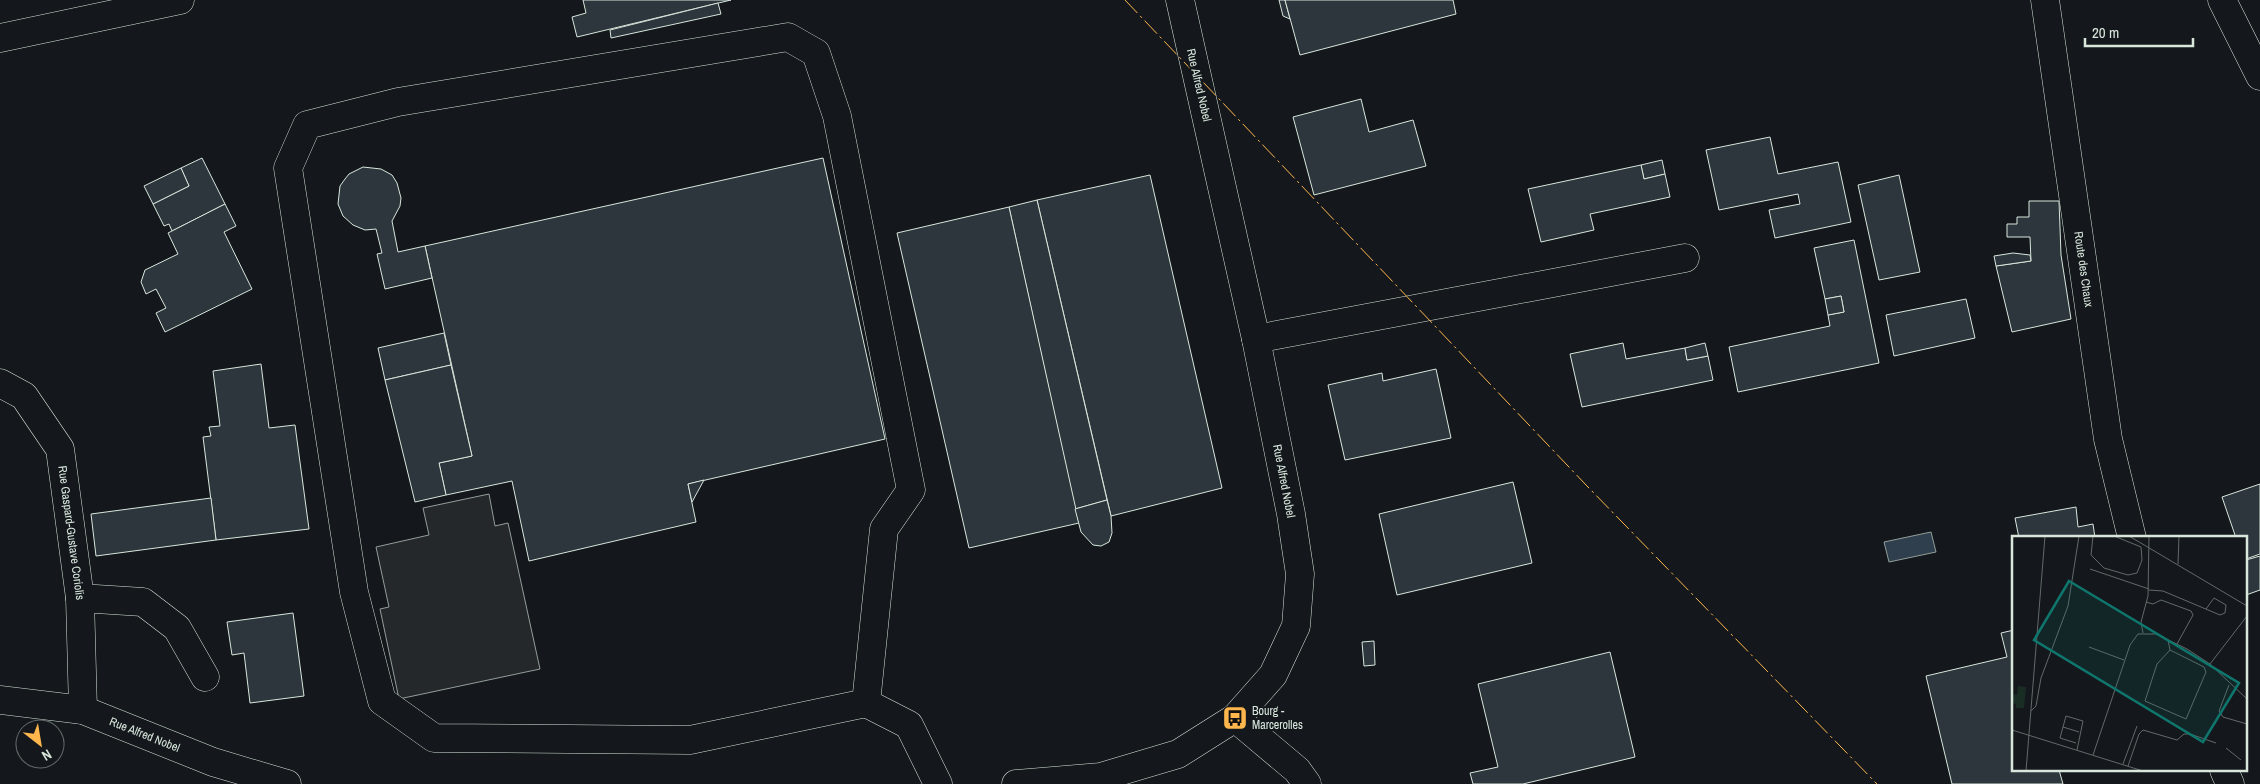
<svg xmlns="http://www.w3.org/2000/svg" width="2260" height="784" font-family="'Archivo Narrow',sans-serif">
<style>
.parking{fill:#24282b;stroke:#939e99}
.water{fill:#2f3f4d;stroke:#939e99}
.building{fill:#2c363c;stroke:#d8e6dc}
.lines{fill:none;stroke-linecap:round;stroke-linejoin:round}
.minor-casing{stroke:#d8e6dc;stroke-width:29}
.minor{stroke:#14181c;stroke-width:28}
.power{stroke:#ffb74d;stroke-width:1;stroke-dasharray:18 4 2.5 4;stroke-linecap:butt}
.labels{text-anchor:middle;stroke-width:4;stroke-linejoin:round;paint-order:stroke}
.street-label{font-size:12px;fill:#d8e6dc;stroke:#14181c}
.poi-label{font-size:12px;fill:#d8e6dc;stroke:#14181c;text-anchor:start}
.inset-road{fill:none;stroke:#626a69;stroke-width:1}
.view{fill:#0f766e;fill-opacity:0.15;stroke:#0f766e;stroke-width:2.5}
.inset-edge{fill:none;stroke:#d8e6dc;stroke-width:2.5}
</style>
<rect width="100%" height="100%" fill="#14181c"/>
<polygon class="parking" points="489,494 495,526 508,523 540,669 399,699 380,609 389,607 376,547 429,535 423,508"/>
<polygon class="water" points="1931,532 1936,552 1889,562 1884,542"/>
<g class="building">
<polygon points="583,0 731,0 577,37 572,17 586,13"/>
<polygon points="1279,0 1285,0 1290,19 1283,16"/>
<polygon points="1285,0 1453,0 1456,14 1300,55"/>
<polygon points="718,3 721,14 611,38 610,30"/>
<polygon points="1361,99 1369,132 1413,120 1426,166 1314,195 1293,117"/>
<polygon points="1770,137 1778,174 1838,162 1851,222 1775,238 1769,210 1800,204 1798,194 1719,210 1706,150"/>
<polygon points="202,158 225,204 172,231 169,224 164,226 153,204 189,186 181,168"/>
<polygon points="823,158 885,439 688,484 696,522 529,561 512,481 446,495 439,463 472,456 425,246"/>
<polygon points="1662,160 1665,174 1644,179 1641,165"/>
<polygon points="1641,165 1644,179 1665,174 1670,197 1590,214 1594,230 1541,242 1528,189"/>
<polygon points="363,167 381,169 392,175 397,183 401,198 400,206 392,221 398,252 425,246 432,278 385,289 377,254 382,253 376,229 365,230 353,225 343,216 338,204 340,186 345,179 349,174"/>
<polygon points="181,168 189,186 153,204 144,186"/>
<polygon points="1150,175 1222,488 1111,516 1037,200"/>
<polygon points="1899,175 1920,272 1879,280 1858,185"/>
<polygon points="1037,200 1107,500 1075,509 1009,207"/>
<polygon points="2029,201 2059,201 2061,255 2071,319 2012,332 1996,266 2031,261 2030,237 2007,237 2007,224 2017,224 2017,217 2029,217"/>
<polygon points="225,204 236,226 224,232 252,289 165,332 156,313 166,308 156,289 146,294 141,282 145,270 178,254 168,233"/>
<polygon points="1009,207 1079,523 969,548 897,233"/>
<polygon points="1854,240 1879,363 1738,392 1729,347 1830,326 1828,315 1844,312 1841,296 1825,299 1814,248"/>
<polygon points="2013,253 2030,255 2031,261 1996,266 1994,256"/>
<polygon points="1841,296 1844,312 1828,315 1825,299"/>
<polygon points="1966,299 1975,338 1894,356 1886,315"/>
<polygon points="444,333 451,365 385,380 378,348"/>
<polygon points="1623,343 1626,359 1685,348 1687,360 1708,356 1713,380 1582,407 1570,354"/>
<polygon points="1705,343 1708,356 1687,360 1685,348"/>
<polygon points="261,364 269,428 295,425 309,529 216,540 203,437 211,436 209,427 220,426 213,371"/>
<polygon points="451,365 472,456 439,463 446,495 415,502 385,380"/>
<polygon points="1436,369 1451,438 1345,460 1328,385 1382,373 1383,381"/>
<polygon points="704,480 692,502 688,484"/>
<polygon points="1513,482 1532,563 1397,595 1379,514"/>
<polygon points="2260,484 2260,554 2246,559 2246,538 2236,538 2222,497"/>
<polygon points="211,498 216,540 96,556 91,514"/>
<polygon points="1107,500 1111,516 1112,533 1109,542 1101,546 1093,545 1081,532 1075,509"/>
<polygon points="2076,507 2078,527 2093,524 2095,538 2019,538 2015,518"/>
<polygon points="2260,556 2260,590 2246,595 2246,560"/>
<polygon points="293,613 304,696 250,703 244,653 232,655 227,622"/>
<polygon points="2014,630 2014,770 2059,770 2063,784 1952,784 1926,676 2007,657 2001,633"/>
<polygon points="1374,641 1375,665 1364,666 1362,642"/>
<polygon points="1610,652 1635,757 1523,784 1473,784 1470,773 1498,767 1478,684"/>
</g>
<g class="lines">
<defs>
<g id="minor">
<path id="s1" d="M2045,0l63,439 24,99"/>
<polyline points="2222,0 2260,76"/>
<polyline points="0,38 180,0"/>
<polyline points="1256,339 1685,258"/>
<path id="s2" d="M0,383l24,13 36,53 20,149 3,112"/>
<polyline points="80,598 143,602 177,628 205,677"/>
<path id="s3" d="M0,700l83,10 130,52 74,22"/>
<polyline points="866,703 884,529 911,490 837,116 816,53 788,37 398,102 307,125 288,168 354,592 382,701 434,738 690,740 866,703 909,725 938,784"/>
<polyline points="1235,718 1297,770 1307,784"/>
<polyline points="2224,770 2230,784"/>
<polyline points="1016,784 1101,777 1178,754 1235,718 1273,675 1296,626 1300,574 1291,514 1256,339 1180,0"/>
</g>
</defs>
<use href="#minor" class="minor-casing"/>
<use href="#minor" class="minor"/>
<polyline class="power" points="1125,0 1587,486 1877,784"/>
</g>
<defs>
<symbol id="bus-square" viewBox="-11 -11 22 22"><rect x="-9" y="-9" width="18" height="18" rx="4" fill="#ffb74d" stroke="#14181c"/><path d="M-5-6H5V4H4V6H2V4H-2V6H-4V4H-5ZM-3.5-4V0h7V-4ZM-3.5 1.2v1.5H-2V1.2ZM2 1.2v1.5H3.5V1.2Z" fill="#111"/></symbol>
</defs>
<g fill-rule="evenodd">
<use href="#bus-square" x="1221" y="704" width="28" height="28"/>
</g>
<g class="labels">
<g class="street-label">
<text transform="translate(1199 85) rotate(77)" y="4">Rue Alfred Nobel</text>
<text dy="4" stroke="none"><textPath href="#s1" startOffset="272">Route des Chaux</textPath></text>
<text transform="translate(1284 481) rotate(79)" y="4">Rue Alfred Nobel</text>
<text dy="4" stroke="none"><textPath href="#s2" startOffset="176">Rue Gaspard-Gustave Coriolis</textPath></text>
<text dy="4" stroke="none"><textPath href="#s3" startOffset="150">Rue Alfred Nobel</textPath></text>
</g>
<g class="poi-label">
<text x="1252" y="715">Bourg -<tspan x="1252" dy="14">Marcerolles</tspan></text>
</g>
</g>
<g transform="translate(2012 536)">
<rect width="235" height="235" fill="#14181c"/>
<path d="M6,150l8,1 -2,21h-8v-4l-4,-1v-9l5,1z" fill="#1a2d24"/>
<path class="inset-road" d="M81,0l-2,19 13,13 24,7 9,-2 5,-13 -1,-13 -27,-11M117,0l118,70M166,28l1,-28M78,33l59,20M137,54l14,1 57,24 5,-2 1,-8 -12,-7 -8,11M134,66l7,2 8,-4 30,11 2,4 -16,29M131,97l-2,-11 7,-26 1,-60M156,104l2,10 34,17 2,5 -20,47 -41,-18 12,-37 13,-14M77,111l35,13M198,128l37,-48M217,149l-10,26 4,6 24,7M19,175l5,-5 5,-28 27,-72 11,-70M51,191l16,5M0,194l131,41M64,207l-16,-5 6,-22 17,5 -6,29M214,212l15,12M81,219l37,-110 8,-11h18l31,15 23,15 37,35M111,228l14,-38M116,230l11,-32 4,-4 34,10 7,-6h6l26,9M14,235l19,-235"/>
<path class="view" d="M57,45l170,102 -36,59 -169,-102z"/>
<rect width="235" height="235" class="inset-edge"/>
</g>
<g transform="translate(40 744) rotate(149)"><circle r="24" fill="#14181c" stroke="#626a69"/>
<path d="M0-4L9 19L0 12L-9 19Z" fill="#ffb74d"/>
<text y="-8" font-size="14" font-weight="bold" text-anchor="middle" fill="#d8e6dc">N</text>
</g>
<path d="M2085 38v8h108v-8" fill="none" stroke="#d8e6dc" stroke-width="2.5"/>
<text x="2092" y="38" font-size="15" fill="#d8e6dc" stroke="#14181c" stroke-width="4" paint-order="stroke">20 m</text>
</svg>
